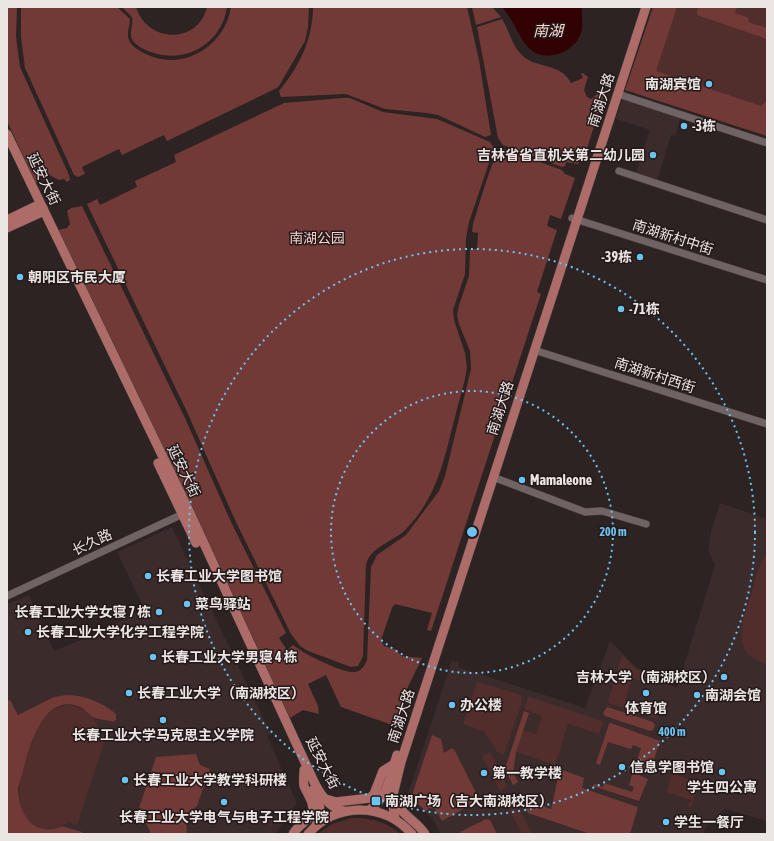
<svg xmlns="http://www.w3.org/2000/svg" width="774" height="841" font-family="'Asap Condensed','Noto Sans SC',sans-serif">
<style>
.built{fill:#3b2b2a}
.green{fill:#512e2c}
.forest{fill:#713a37}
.water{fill:#320104}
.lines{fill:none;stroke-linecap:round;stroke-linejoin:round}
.minor-casing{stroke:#48403f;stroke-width:8}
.major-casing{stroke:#48403f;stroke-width:10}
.minor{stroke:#6f6463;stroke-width:7}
.major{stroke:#ae6c69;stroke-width:9}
.ring{fill:none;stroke:#6bc3f2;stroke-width:2;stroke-dasharray:2 4}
.poi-dot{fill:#6bc3f2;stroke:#221918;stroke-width:1.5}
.labels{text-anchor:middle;stroke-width:3;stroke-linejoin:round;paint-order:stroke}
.poi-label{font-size:14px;font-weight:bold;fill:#ebe5e4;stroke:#221918;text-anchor:start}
.street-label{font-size:14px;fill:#ebe5e4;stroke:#221918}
.park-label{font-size:14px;fill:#f5cfcc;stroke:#221918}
.water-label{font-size:15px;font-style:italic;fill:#fbd5d1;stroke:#221918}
.centre{fill:#6bc3f2;stroke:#221918;stroke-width:2}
.ring-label{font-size:12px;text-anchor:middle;font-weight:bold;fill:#6bc3f2;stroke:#221918;stroke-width:3;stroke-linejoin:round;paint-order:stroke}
</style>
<rect width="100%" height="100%" fill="#2c2322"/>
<g class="built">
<polygon points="623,97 681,116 675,136 671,135 657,181 635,175 650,130 616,119"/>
<polygon points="720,503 767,519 767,821 725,809 704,829 704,834 441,834 432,818 407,797 452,660 459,662 458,667 585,708 610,641 637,668 677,688 715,565 708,551 711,531"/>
<polygon points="172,527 271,734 267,736 297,803 275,834 7,834 7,604 29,595 54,651 92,635 144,609 117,552"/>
</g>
<g class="green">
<polygon points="677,7 767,7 767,136 646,97"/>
<path d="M767,553v111c-40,-10 -23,-47 -15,-73 4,-13 7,-28 15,-38z"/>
<polygon points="622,655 636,669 658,679 656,686 632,678 625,700 632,702 627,709 610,704 608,702"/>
<polygon points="477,682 522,695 521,705 505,752 502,754 497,752 484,731 463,724"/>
<polygon points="530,697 602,721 603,722 599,734 568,724 555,765 516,752 523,730 536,734 542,716 524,709 528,698"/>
<polygon points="634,703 650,708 648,713 657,716 656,718 633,711"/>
<path d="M69,705c18,3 28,12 31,30l6,2 -29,88 -8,-3c-12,6 -25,11 -37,1 -28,-22 -3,-69 6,-97 8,-13 16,-19 31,-21z"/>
<polygon points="490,752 507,785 507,787 500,791 482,756"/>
<polygon points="672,773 699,783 691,807 688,807 691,800 667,792"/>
<polygon points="513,800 515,801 532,834 522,834 506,804"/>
<path d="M352,818c19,-1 34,4 49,16h-83l14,-10z"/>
</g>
<g class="forest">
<polygon points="7,7 17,7 16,37 20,67 69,175 70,180 67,182 64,179 59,180 38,169 36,171 40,179 36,183 7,121"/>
<path d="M21,7h96l13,12c0,7 -4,14 -1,21 3,7 12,12 19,15 36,16 77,-9 83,-48h78l-1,20 -3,14 -26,45 -4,3 -108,52 -3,-6 -42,20 -3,-6 -37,18 3,7 -7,3 -4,-2 -49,-107 -4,-31z"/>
<path d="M122,7h14c11,36 62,38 71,0h20c-5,36 -41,58 -76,45 -6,-2 -14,-6 -18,-11 -5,-7 1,-16 -1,-24z"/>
<path d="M313,7h154l12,53 12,75 -6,2 -47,-22 -11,-2 -42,-4 -39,-15 -65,3 -2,-6c20,-24 34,-52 34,-84z"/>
<polygon points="472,7 492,7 501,17 476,25"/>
<polygon points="653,7 677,7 656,71 761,106 767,101 767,136 625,90"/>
<polygon points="698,7 737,7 735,13 749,18 748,22 767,28 767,39 697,15"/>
<path d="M502,19c8,13 10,28 22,38 15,12 37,6 47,26l12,-5 -2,-5h2l5,4 -4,13 3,7 4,2 6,-5h7l-19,61 -7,9 -12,-2 -1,4 -3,1 -59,-22 -5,-7 -21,-111z"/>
<path d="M342,98h8l33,14 54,7 53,23 4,6 -25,74 -3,16 -1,36 -12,36 1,10 11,33 2,14c-2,16 -8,33 -12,50 -11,42 -17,79 -49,112 -12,13 -36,17 -40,36l-3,91 -5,10 -7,1 -43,-16 -8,-5 -9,-12 -56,-114 -47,-106 -101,-210 10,-5 3,6 37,-18 -2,-6 41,-19 -2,-7 110,-52z"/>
<path d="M501,148l61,22 3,4 10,4 -14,41 -11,-4 -3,11 10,4 -20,62 4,2 -110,337 -4,-1 5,-17 -37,-9 -3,4 -11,32 3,6 13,4 4,6 21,2 -15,31 -12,37 -54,-19 -15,-32 -18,9 10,22 1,8 -16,-4 -13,8 -232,-488 9,-2 3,-4 -3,-13 4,-3 11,-2 103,212 46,104 55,111 -7,5 8,12 6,-5c9,8 51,29 62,27 7,-1 10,-7 12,-12l4,-93 6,-12 29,-20 33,-44 6,-15 26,-107 -1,-18 -11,-27 -2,-9 2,-10 10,-29 1,-27h7l1,-16 -6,-1 1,-8c5,-15 19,-67 28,-76z"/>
<path d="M66,695c18,0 36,7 50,19v6l-3,2c-5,-2 -12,-2 -18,-4 -6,-2 -10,-10 -17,-12 -41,-13 -51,55 -60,82 0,26 16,50 44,38l20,6v2h-75v-133l3,-1 8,15 36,-18z"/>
<polygon points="607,707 653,722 655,725 653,730 650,731 605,716 603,713"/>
<polygon points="524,711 529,713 516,752 513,772 518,782 513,785 505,769"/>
<polygon points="611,723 660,741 650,772 635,767 641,748 633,745 631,749 608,742 600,765 596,763 609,724"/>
<polygon points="432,735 441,739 444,753 452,748 455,751 478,797 476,802 442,821 435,809 429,808 426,811 411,798"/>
<polygon points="196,754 200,765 210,769 197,806 188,814 186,819 187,834 151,834 139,808 156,757"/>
<polygon points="560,769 584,778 582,788 638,807 630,834 590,834 528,813 521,801 526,798 528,801 551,809"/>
<polygon points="633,772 648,779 639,801 593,786 594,784 603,787 604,783 632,792 634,787 629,785"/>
<polygon points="486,819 490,820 497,834 462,834 460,832"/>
</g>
<path class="water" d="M502,7h80c-1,7 1,15 0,22 -3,21 -34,35 -51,21 -11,-9 -17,-30 -29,-43z"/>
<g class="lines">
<defs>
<g id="minor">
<polyline points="618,94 767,143"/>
<polyline points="619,171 767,220"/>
<polyline points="572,218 767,280"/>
<polyline points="534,350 767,424"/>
<polyline points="493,477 585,512 602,511 646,524"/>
<polyline points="7,596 187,512"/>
</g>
<g id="major">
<path d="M7,134l182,377 126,273c7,13 14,23 29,27"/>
<polyline points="7,220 36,206 43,208 40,213 7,228"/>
<polyline points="158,463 196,543"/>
<path d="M313,790c6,12 11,23 3,35"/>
<path d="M394,798c4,15 23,23 31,36"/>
<polyline points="326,799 336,802 370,798 374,794 383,771 394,764"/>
<path d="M369,810c17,-9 22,-37 28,-55"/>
<polyline points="395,819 392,799 401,762 646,7"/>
<path d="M293,834c4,-8 15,-13 19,-21 4,-9 -5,-19 -8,-27 -1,-5 0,-10 0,-16"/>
<path d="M308,834c28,-32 76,-32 104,0"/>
</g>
</defs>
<use href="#minor" class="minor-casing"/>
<use href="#major" class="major-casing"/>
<use href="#minor" class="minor"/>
<use href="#major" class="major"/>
</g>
<g class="ring">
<circle cx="472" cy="532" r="141"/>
<circle cx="472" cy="532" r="283"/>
</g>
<g class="poi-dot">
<circle cx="709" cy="84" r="4"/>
<circle cx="684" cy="126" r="4"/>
<circle cx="653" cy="155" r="4"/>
<circle cx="640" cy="257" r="4"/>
<circle cx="20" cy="277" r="4"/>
<circle cx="621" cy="309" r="4"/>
<circle cx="522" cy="480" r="4"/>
<circle cx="148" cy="576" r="4"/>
<circle cx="187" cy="604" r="4"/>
<circle cx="159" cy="612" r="4"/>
<circle cx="28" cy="632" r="4"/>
<circle cx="153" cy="657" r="4"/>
<circle cx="724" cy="677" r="4"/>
<circle cx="129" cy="693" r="4"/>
<circle cx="646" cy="693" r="4"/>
<circle cx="697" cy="695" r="4"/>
<circle cx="452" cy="705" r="4"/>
<circle cx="163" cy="720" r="4"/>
<circle cx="622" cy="767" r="4"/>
<circle cx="722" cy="772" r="4"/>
<circle cx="484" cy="773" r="4"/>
<circle cx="125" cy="780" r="4"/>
<rect x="371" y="796" width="10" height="10" rx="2"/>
<circle cx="224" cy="802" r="4"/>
<circle cx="666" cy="822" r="4"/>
</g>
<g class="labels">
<g class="poi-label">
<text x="701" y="89" text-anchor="end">南湖宾馆</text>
<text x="692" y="131">-3栋</text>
<text x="645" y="160" text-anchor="end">吉林省省直机关第二幼儿园</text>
<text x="632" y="262" text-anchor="end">-39栋</text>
<text x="28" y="282">朝阳区市民大厦</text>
<text x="629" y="314">-71栋</text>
<text x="530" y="485">Mamaleone</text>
<text x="156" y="581">长春工业大学图书馆</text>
<text x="195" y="609">菜鸟驿站</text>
<text x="151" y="617" text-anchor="end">长春工业大学女寝 7 栋</text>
<text x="36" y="637">长春工业大学化学工程学院</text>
<text x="161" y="662">长春工业大学男寝 4 栋</text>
<text x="716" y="682" text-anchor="end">吉林大学（南湖校区）</text>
<text x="137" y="698">长春工业大学（南湖校区）</text>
<text x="705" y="700">南湖会馆</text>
<text x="460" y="710">办公楼</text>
<text x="646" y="713" text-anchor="middle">体育馆</text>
<text x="163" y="740" text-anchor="middle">长春工业大学马克思主义学院</text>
<text x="630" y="772">信息学图书馆</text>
<text x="492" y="778">第一教学楼</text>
<text x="133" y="785">长春工业大学教学科研楼</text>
<text x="722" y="792" text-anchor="middle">学生四公寓</text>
<text x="385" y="806">南湖广场（吉大南湖校区）</text>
<text x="224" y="822" text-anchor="middle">长春工业大学电气与电子工程学院</text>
<text x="674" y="827">学生一餐厅</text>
</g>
<g class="street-label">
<text transform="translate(601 100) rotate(-72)" y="5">南湖大路</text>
<text transform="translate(44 179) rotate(64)" y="5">延安大街</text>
<text transform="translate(673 237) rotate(18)" y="5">南湖新村中街</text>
<text transform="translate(655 375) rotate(18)" y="5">南湖新村西街</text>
<text transform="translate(500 408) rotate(-72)" y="5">南湖大路</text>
<text transform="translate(184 471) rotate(64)" y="5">延安大街</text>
<text transform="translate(92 542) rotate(-25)" y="5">长久路</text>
<text transform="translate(401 716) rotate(-72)" y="5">南湖大路</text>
<text transform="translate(323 763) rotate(63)" y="5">延安大街</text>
</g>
<g class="park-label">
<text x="317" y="243">南湖公园</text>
</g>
<g class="water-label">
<text x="548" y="36">南湖</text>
</g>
</g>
<circle cx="472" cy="532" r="6" class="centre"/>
<g class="ring-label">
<text x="613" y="536">200 m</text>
<text x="672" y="736">400 m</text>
</g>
<rect width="774" height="841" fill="none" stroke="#ebe5e4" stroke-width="16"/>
</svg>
